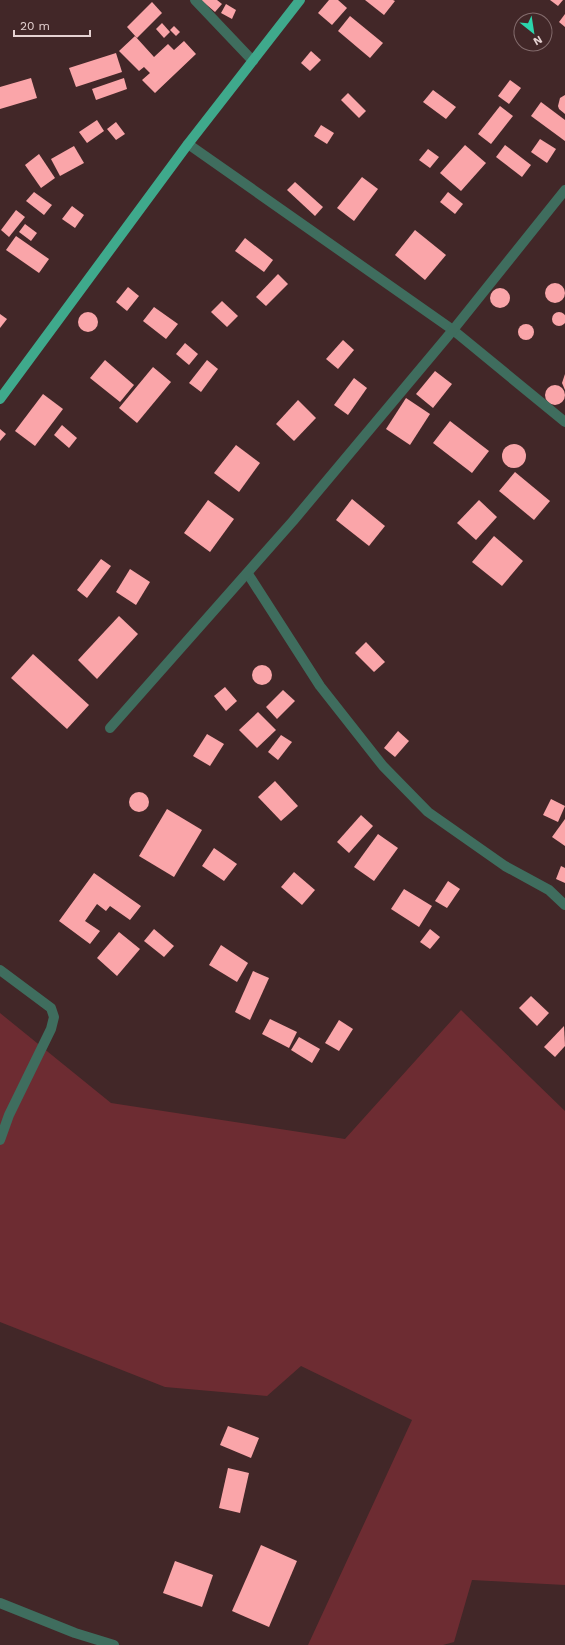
<svg xmlns="http://www.w3.org/2000/svg" width="565" height="1645" font-family="'Work Sans',sans-serif">
<style>
.green{fill:#6d2c32}
.building{fill:#faa5a9}
.lines{fill:none;stroke-linecap:round;stroke-linejoin:round}
.minor{stroke:#3f6d5e;stroke-width:10}
.major{stroke:#3fa98c;stroke-width:10}
</style>
<rect width="100%" height="100%" fill="#422728"/>
<polygon class="green" points="461,1010 565,1111 565,1585 472,1580 454,1642 443,1645 308,1645 412,1420 301,1366 267,1396 165,1387 0,1322 0,1013 111,1103 345,1139"/>
<g class="building">
<polygon points="201,0 217,0 222,4 215,12"/>
<polygon points="329,0 338,0 347,8 332,25 318,13"/>
<polygon points="365,0 393,0 395,1 384,15"/>
<polygon points="550,0 563,0 558,6"/>
<polygon points="152,2 162,13 137,38 127,27"/>
<polygon points="226,4 236,10 232,19 221,13"/>
<polygon points="565,14 565,27 559,22"/>
<polygon points="350,16 383,43 370,58 338,31"/>
<polygon points="162,23 170,32 164,38 156,29"/>
<polygon points="174,26 180,32 176,36 170,30"/>
<polygon points="135,36 154,57 168,44 174,50 184,41 196,54 155,93 142,80 150,73 144,67 139,71 119,51"/>
<polygon points="311,51 321,60 310,71 301,63"/>
<polygon points="116,53 122,72 76,87 69,68"/>
<polygon points="31,78 37,98 0,109 0,87"/>
<polygon points="124,78 127,89 96,100 92,89"/>
<polygon points="510,80 521,88 509,104 498,96"/>
<polygon points="433,90 456,107 446,119 423,102"/>
<polygon points="348,93 366,111 359,118 341,100"/>
<polygon points="565,95 565,114 559,109 558,106 560,98"/>
<polygon points="541,102 565,120 565,141 531,116"/>
<polygon points="500,106 513,116 491,144 478,134"/>
<polygon points="97,120 104,131 87,143 79,132"/>
<polygon points="116,122 125,134 116,140 107,129"/>
<polygon points="321,125 334,133 327,144 314,136"/>
<polygon points="540,139 556,149 547,163 531,152"/>
<polygon points="465,145 486,163 461,191 440,173"/>
<polygon points="505,145 531,165 522,177 496,157"/>
<polygon points="74,146 84,163 60,176 51,159"/>
<polygon points="428,149 439,157 430,168 419,160"/>
<polygon points="39,154 55,178 41,188 25,165"/>
<polygon points="362,177 378,189 354,221 337,208"/>
<polygon points="295,182 323,207 315,216 287,190"/>
<polygon points="34,192 52,205 44,215 26,201"/>
<polygon points="448,192 463,204 455,214 440,202"/>
<polygon points="72,206 84,215 75,228 62,219"/>
<polygon points="16,210 25,217 9,237 1,230"/>
<polygon points="25,224 37,233 31,241 19,232"/>
<polygon points="415,230 446,255 425,280 395,255"/>
<polygon points="16,236 49,259 39,273 6,250"/>
<polygon points="245,238 273,260 264,272 235,251"/>
<polygon points="278,274 288,284 266,306 256,297"/>
<circle cx="555" cy="293" r="10"/>
<polygon points="128,287 139,296 127,311 116,302"/>
<circle cx="500" cy="298" r="10"/>
<polygon points="222,301 238,316 227,327 211,312"/>
<polygon points="154,307 178,324 166,339 143,321"/>
<circle cx="88" cy="322" r="10"/>
<circle cx="559" cy="319" r="7"/>
<polygon points="0,314 7,319 0,328"/>
<circle cx="526" cy="332" r="8"/>
<polygon points="343,340 354,350 338,369 326,359"/>
<polygon points="185,343 198,354 189,365 176,354"/>
<polygon points="105,360 134,385 120,402 90,378"/>
<polygon points="207,360 218,369 201,392 189,383"/>
<polygon points="153,367 171,382 137,423 119,408"/>
<polygon points="435,371 452,384 433,408 416,394"/>
<polygon points="565,374 565,390 562,383"/>
<polygon points="354,378 367,388 348,415 334,405"/>
<circle cx="555" cy="395" r="10"/>
<polygon points="43,394 63,409 35,446 15,431"/>
<polygon points="406,398 430,414 410,445 386,429"/>
<polygon points="298,400 316,418 294,441 276,424"/>
<polygon points="450,421 489,451 472,473 433,443"/>
<polygon points="62,425 77,438 69,448 54,435"/>
<polygon points="0,429 6,434 0,441"/>
<circle cx="514" cy="456" r="12"/>
<polygon points="236,445 260,463 239,492 214,473"/>
<polygon points="515,472 550,501 534,520 499,491"/>
<polygon points="352,499 385,526 369,546 336,520"/>
<polygon points="208,500 234,519 210,552 184,533"/>
<polygon points="479,500 497,517 476,540 457,523"/>
<polygon points="494,536 523,561 502,586 472,562"/>
<polygon points="101,559 111,566 87,598 77,590"/>
<polygon points="130,569 150,582 136,605 116,592"/>
<polygon points="119,616 138,634 97,679 78,660"/>
<polygon points="366,642 385,662 374,672 355,653"/>
<polygon points="33,654 89,705 67,729 11,678"/>
<circle cx="262" cy="675" r="10"/>
<polygon points="225,687 237,701 226,711 214,696"/>
<polygon points="283,690 295,701 277,719 266,707"/>
<polygon points="258,712 276,730 257,748 239,730"/>
<polygon points="398,731 409,741 395,757 384,748"/>
<polygon points="207,734 224,744 210,766 193,756"/>
<polygon points="281,735 292,742 278,760 268,752"/>
<polygon points="275,781 298,806 281,821 258,797"/>
<circle cx="139" cy="802" r="10"/>
<polygon points="551,799 565,806 558,822 543,815"/>
<polygon points="167,809 202,830 174,877 139,856"/>
<polygon points="361,815 373,826 349,853 337,842"/>
<polygon points="565,819 565,846 552,837"/>
<polygon points="378,834 398,848 374,881 354,867"/>
<polygon points="214,848 237,864 224,881 202,866"/>
<polygon points="561,866 565,868 565,883 556,879"/>
<polygon points="294,872 315,890 302,905 281,887"/>
<polygon points="94,873 141,906 130,920 110,906 106,911 97,904 85,921 100,931 90,944 59,921"/>
<polygon points="448,881 460,889 447,908 435,901"/>
<polygon points="404,889 432,906 419,927 391,909"/>
<polygon points="154,929 174,946 164,957 144,941"/>
<polygon points="430,929 440,937 430,949 420,942"/>
<polygon points="119,932 140,949 117,976 97,958"/>
<polygon points="221,945 248,963 237,982 209,965"/>
<polygon points="253,971 269,978 250,1020 235,1012"/>
<polygon points="531,996 549,1013 537,1026 519,1008"/>
<polygon points="270,1019 297,1032 289,1048 262,1034"/>
<polygon points="339,1020 353,1029 339,1051 325,1043"/>
<polygon points="564,1026 565,1046 555,1057 544,1047"/>
<polygon points="299,1037 320,1049 312,1063 291,1050"/>
<polygon points="228,1426 259,1438 251,1458 220,1445"/>
<polygon points="228,1468 249,1473 240,1513 219,1508"/>
<polygon points="261,1545 297,1561 269,1627 232,1611"/>
<polygon points="175,1561 213,1575 202,1607 163,1593"/>
</g>
<g class="lines">
<g class="minor">
<polyline points="195,0 253,61"/>
<polyline points="188,144 453,330 565,422"/>
<polyline points="248,574 320,686 383,766 428,812 505,866 549,890 565,905"/>
<polyline points="110,728 293,521 453,330 565,190"/>
<polyline points="0,970 51,1008 54,1017 51,1029 9,1115 0,1140"/>
<polyline points="0,1603 75,1633 114,1645"/>
</g>
<polyline class="major" points="0,399 188,144 300,0"/>
</g>
<g transform="translate(533 32) rotate(150)"><circle r="19" fill="#422728" stroke="#836b6c"/>
<path d="M0-3L7 15L0 10L-7 15Z" fill="#2bd5ac"/>
<text y="-6" font-size="11" font-weight="bold" text-anchor="middle" fill="#e5d2d2">N</text>
</g>
<path d="M14 30v6h76v-6" fill="none" stroke="#e5d2d2" stroke-width="2"/>
<text x="20" y="30" font-size="12" fill="#e5d2d2" stroke="#422728" stroke-width="3" paint-order="stroke">20 m</text>
</svg>
